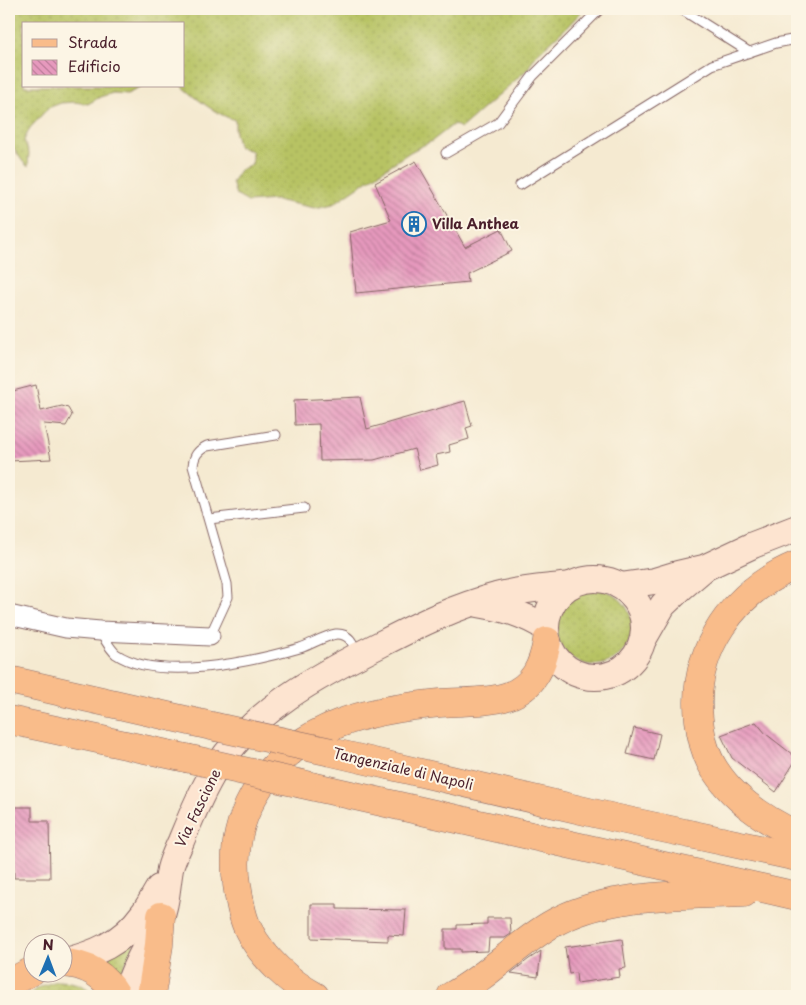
<svg xmlns="http://www.w3.org/2000/svg" width="806" height="1005" font-family="'Playpen Sans',sans-serif">
<style>
.grass{fill:url(#grass-dots);stroke:#807148}
.building{fill:url(#building-back-hatch)}
.lines{fill:none;stroke-linecap:round;stroke-linejoin:round}
.service-casing{stroke:#866665;stroke-width:11}
.minor-casing{stroke:#866665;stroke-width:21}
.secondary-casing{stroke:#866665;stroke-width:28}
.primary-casing{stroke:#866665;stroke-width:29}
.motorway-casing{stroke:#866665;stroke-width:29}
.service{stroke:#fff;stroke-width:9}
.minor{stroke:#fff;stroke-width:19}
.secondary{stroke:#fde4d0;stroke-width:26}
.primary{stroke:#f9bc8a;stroke-width:28}
.motorway{stroke:#f9bc8a;stroke-width:28}
.motorway-bridge-casing{stroke:#866665;stroke-width:29;stroke-linecap:butt}
.motorway-bridge{stroke:#f9bc8a;stroke-width:28}
.labels{text-anchor:middle;stroke-width:4;stroke-linejoin:round;paint-order:stroke}
.poi-label{font-size:14px;font-weight:bold;fill:#4a1f2b;stroke:#fcf5e5;text-anchor:start}
.street-label{font-size:14px;fill:#4a1f2b;stroke:#fcf5e5}
</style>
<defs>
<pattern id="grass-dots" width="8" height="8" patternUnits="userSpaceOnUse" patternTransform="scale(1.25)"><rect width="8" height="8" fill="#b7c364"/><path d="M2 2h.1M6 6h.1" fill="none" stroke="#9fa757" stroke-width="1.8" stroke-linecap="round"/></pattern>
<pattern id="building-back-hatch" width="6" height="6" patternUnits="userSpaceOnUse" patternTransform="scale(1.25)"><rect width="6" height="6" fill="#e699bd"/><path d="M-1 5l2 2M0 0l6 6M5-1l2 2" fill="none" stroke="#bc7c9a"/></pattern>
</defs>
<rect width="100%" height="100%" fill="#fcf5e5"/>
<filter id="ink" filterUnits="userSpaceOnUse"><feTurbulence type="fractalNoise" baseFrequency=".02" numOctaves="2"/><feDisplacementMap in="SourceGraphic" scale="10" xChannelSelector="R" yChannelSelector="G"/><feConvolveMatrix kernelMatrix="1 2 1 2 8 2 1 2 1" color-interpolation-filters="sRGB"/></filter>
<filter id="wash" filterUnits="userSpaceOnUse"><feTurbulence type="fractalNoise" baseFrequency=".0096" numOctaves="4" result="noise"/><feDisplacementMap in="SourceGraphic" scale="20" xChannelSelector="R" yChannelSelector="G"/><feGaussianBlur stdDeviation="1.12" result="paint"/><feColorMatrix in="noise" values="0 0 0 0 0 0 0 0 0 0 0 0 0 0 0 0 0 1.4 0 .05"/><feComposite in="paint" operator="in"/></filter>
<g filter="url(#wash)">
<rect width="100%" height="100%" fill="#f5ead1"/>
<g class="grass">
<path d="M9,9h575l-17,18 -32,29 -7,13 -67,59 -7,-4 -22,17 -22,11 -77,52 -18,4 -40,-8 -27,2 -12,-7 -4,-13 8,-12 12,-6v-13l-13,-4 -4,-13v-14c-20,-6 -37,-20 -53,-34h2v-62h-160v62h120l-17,8 -14,-1 -13,4 -12,7 -14,-2 -13,1 -13,5 -18,20 -6,12 5,13 -1,14 -5,-5 -14,-21z"/>
<circle cx="594" cy="627" r="38"/>
<polygon points="143,925 121,974 112,965 103,959"/>
<path d="M56,981c16,0 29,3 40,15h-68l9,-8z"/>
</g>
<g id="blocks">
<g class="building">
<polygon points="416,161 465,247 501,229 512,251 467,273 468,282 356,293 350,232 391,220 375,183"/>
<polygon points="36,385 41,411 62,406 68,408 72,415 66,426 44,424 51,459 9,461 9,392"/>
<polygon points="360,397 367,429 465,401 472,426 466,428 469,439 449,445 450,452 436,455 438,465 420,470 414,449 374,460 320,461 319,424 295,425 294,400"/>
<polygon points="756,722 766,734 797,758 776,792 732,758 721,735"/>
<polygon points="634,728 660,734 654,760 627,754"/>
<polygon points="13,807 32,807 32,821 49,821 50,878 14,878 13,831 9,831 9,816 13,816"/>
<polygon points="311,904 337,904 337,909 406,910 404,936 388,935 388,941 311,938"/>
<polygon points="487,918 510,918 511,934 505,938 489,938 488,951 461,952 461,949 445,949 445,929 457,929 457,925 487,924"/>
<polygon points="622,939 626,968 619,969 620,977 577,983 576,973 569,974 565,947"/>
<polygon points="541,951 538,977 511,973 529,959"/>
</g>
</g>
</g>
<g filter="url(#ink)">
<use href="#blocks" fill-opacity="0" stroke="#866665" stroke-width="1"/>
<g class="lines">
<defs>
<g id="service">
<polyline points="681,9 749,52"/>
<polyline points="446,153 498,123 533,76 600,9"/>
<polyline points="520,185 712,65 776,43 797,39"/>
<polyline points="209,519 304,508"/>
<path d="M100,632c5,7 10,17 16,22 43,29 138,7 184,-6 12,-4 24,-12 36,-14 13,-1 17,9 21,19"/>
<path d="M210,636l18,-39 -1,-13 -34,-118c1,-10 4,-15 14,-20l69,-11"/>
</g>
<polyline id="minor" points="9,615 66,628 100,631 210,636"/>
<g id="secondary">
<circle cx="595" cy="628" r="49"/>
<polyline points="620,586 655,581 678,574 704,568 753,545 797,528"/>
<path d="M478,604c25,4 46,10 68,24"/>
<polyline points="644,638 663,605 682,587 702,570"/>
<path d="M62,962c33,-8 60,-19 80,-47 7,-8 11,-18 17,-27"/>
<path d="M126,996c6,-29 23,-52 35,-79 6,-15 6,-32 9,-48 2,-9 7,-19 11,-28 10,-24 20,-49 34,-71 39,-61 104,-95 166,-126 37,-19 75,-38 115,-48 24,-7 50,-8 75,-11"/>
</g>
<g id="primary">
<path d="M62,963c24,1 43,12 55,33"/>
<polyline points="9,983 32,971"/>
<polyline points="151,996 159,945 161,916"/>
</g>
<g id="motorway">
<path d="M797,565c-63,26 -106,85 -98,155 2,17 6,35 16,50 19,30 50,50 82,65"/>
<polyline points="9,680 216,727"/>
<polyline points="9,720 186,758"/>
<polyline points="331,752 615,818 797,857"/>
<polyline points="302,784 797,896"/>
<path d="M315,996c-26,-14 -52,-38 -66,-65 -7,-13 -10,-32 -12,-47 -5,-35 3,-68 22,-97 41,-64 111,-77 181,-84 22,-2 47,0 68,-7 26,-9 35,-31 39,-55"/>
<path d="M451,996c36,-19 64,-50 99,-71 55,-33 131,-29 194,-32"/>
</g>
</defs>
<use href="#service" class="service-casing"/>
<use href="#minor" class="minor-casing"/>
<use href="#secondary" class="secondary-casing"/>
<use href="#primary" class="primary-casing"/>
<use href="#motorway" class="motorway-casing"/>
<use href="#service" class="service"/>
<use href="#minor" class="minor"/>
<use href="#secondary" class="secondary"/>
<use href="#primary" class="primary"/>
<use href="#motorway" class="motorway"/>
<defs>
<g id="motorway-bridge">
<polyline points="216,727 331,752"/>
<polyline points="186,758 302,784"/>
</g>
</defs>
<use href="#motorway-bridge" class="motorway-bridge-casing"/>
<use href="#motorway-bridge" class="motorway-bridge"/>
</g>
</g>
<defs>
<symbol id="building-ring" viewBox="-11 -11 22 22"><circle r="9.5" fill="#fcf5e5" stroke="#1f6fb2" stroke-width="1.5"/><path d="M-4-6H4V6H1V3H-1V6H-4ZM-2.5-4.3h1.7v1.8h-1.7ZM.8-4.3h1.7v1.8H.8ZM-2.5-1h1.7V.8h-1.7ZM.8-1h1.7V.8H.8Z" fill="#1f6fb2"/></symbol>
</defs>
<g fill-rule="evenodd">
<use href="#building-ring" x="400" y="210" width="28" height="28"/>
</g>
<g class="labels">
<g class="poi-label">
<text x="432" y="229">Villa Anthea</text>
</g>
<g class="street-label">
<text transform="translate(403 769) rotate(13)" y="5">Tangenziale di Napoli</text>
<text transform="translate(198 808) rotate(-64)" y="5">Via Fascione</text>
</g>
</g>
<rect width="806" height="1005" fill="none" stroke="#fcf5e5" stroke-width="30"/>
<rect x="22" y="22" width="162" height="65" fill="#fcf5e5" stroke="#b59f9b"/>
<rect x="32" y="39" width="25" height="8" fill="#f9bc8a" stroke="#b59f9b"/>
<text x="68" y="48" font-size="15" fill="#4a1f2b">Strada</text>
<rect x="32" y="60" width="25" height="15" fill="url(#building-back-hatch)" stroke="#b59f9b"/>
<text x="68" y="72" font-size="15" fill="#4a1f2b">Edificio</text>
<g transform="translate(48 958) rotate(1)"><circle r="24" fill="#fcf5e5" stroke="#b59f9b"/>
<path d="M0-4L9 19L0 12L-9 19Z" fill="#1f6fb2"/>
<text y="-8" font-size="14" font-weight="bold" text-anchor="middle" fill="#4a1f2b">N</text>
</g>
</svg>
